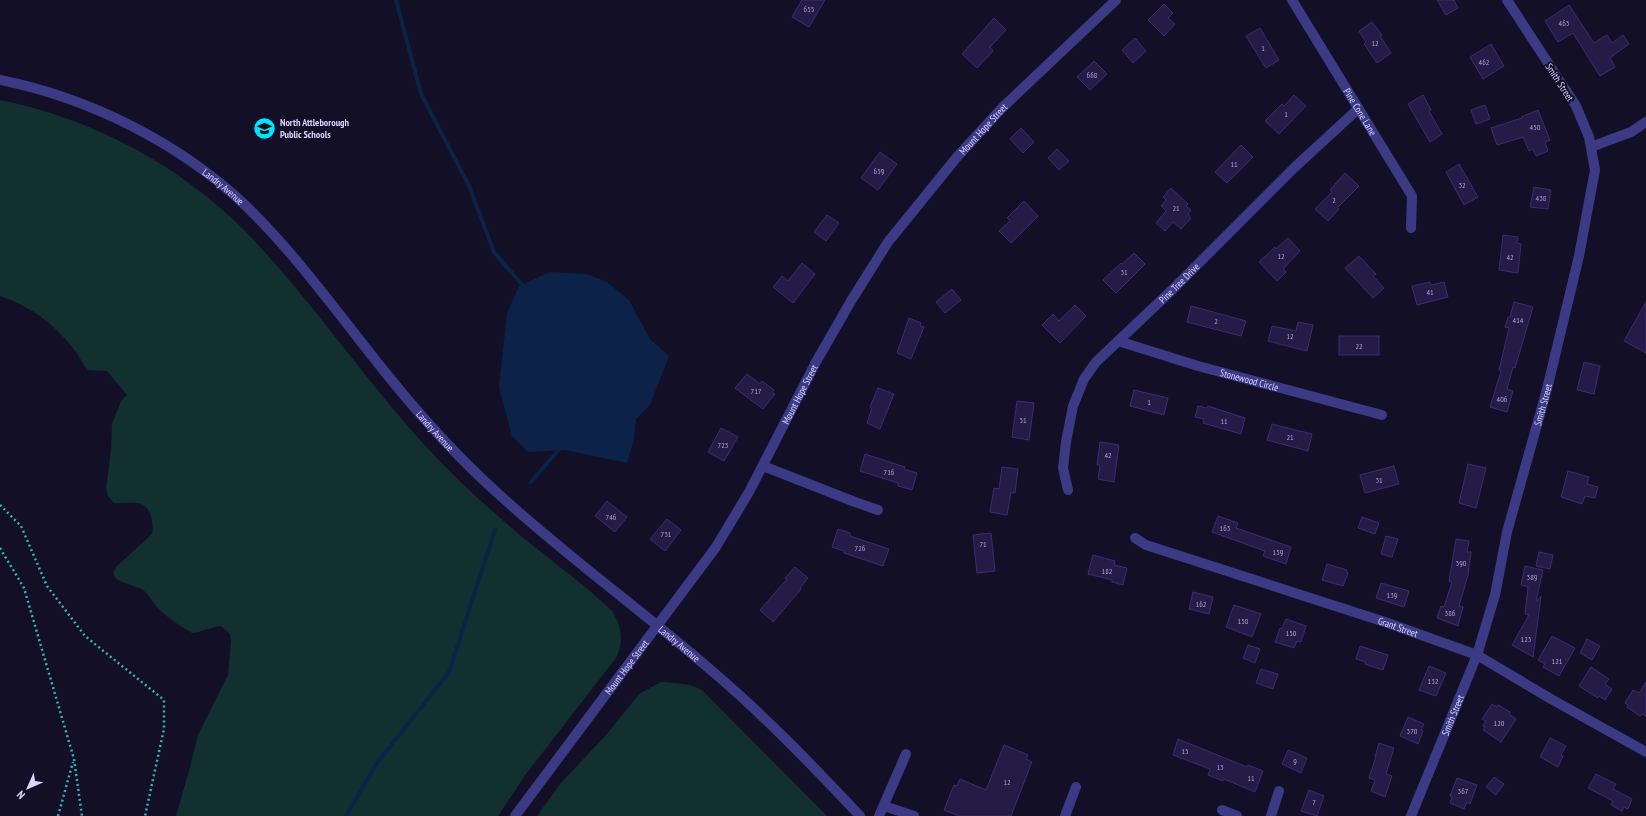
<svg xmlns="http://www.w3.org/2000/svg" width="1646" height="816" font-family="'PT Sans Narrow',sans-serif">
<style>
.green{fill:#12302f}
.water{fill:#0c2248}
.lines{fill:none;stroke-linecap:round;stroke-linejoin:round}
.stream{stroke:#0c2248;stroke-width:4}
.building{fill:#241b47;stroke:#3b2d73}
.path{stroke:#2fb8b0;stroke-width:2.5;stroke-dasharray:2 3;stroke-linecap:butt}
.minor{stroke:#3d3a85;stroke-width:10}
.labels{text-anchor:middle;stroke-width:4;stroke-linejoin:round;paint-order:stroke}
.number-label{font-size:8px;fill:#aca6d1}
.street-label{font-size:10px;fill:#d9d4ff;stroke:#130f26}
.poi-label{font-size:10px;font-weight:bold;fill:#d9d4ff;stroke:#130f26;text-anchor:start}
</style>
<rect width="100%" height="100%" fill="#130f26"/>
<g class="green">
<path d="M0,100c91,18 180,65 245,131 68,70 122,153 189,224 29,31 61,59 93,86 29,23 59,45 85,70 10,16 12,30 4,47l-90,116 -28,42h-322l14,-49 8,-32 30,-60 3,-34 -1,-7 -9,-8c-10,1 -19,6 -29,7 -12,-7 -23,-14 -33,-24 -6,-6 -10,-14 -16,-19 -7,-5 -25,-7 -28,-13 -3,-4 -1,-7 2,-11l35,-32c2,-11 -1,-30 -15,-31 -8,-1 -15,1 -23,0l-6,-7 -2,-7 5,-39 1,-26 9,-23 6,-6 -20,-24 -19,-1c-6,-7 -10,-16 -16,-23 -19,-24 -42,-41 -72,-51z"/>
<path d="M661,682c15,1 28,1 41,8l125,126h-290l23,-32 47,-50 32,-40z"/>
</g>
<polygon class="water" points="550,272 587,274 607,282 629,300 650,339 669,356 650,405 636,419 634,439 627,463 565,450 528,452 512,436 499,387 507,313 519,286"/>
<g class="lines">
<g class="stream">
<polyline points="396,0 421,94 469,186 494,252 525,288"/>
<polyline points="531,482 561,447"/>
<polyline points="346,816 377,763 449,672 495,530"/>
</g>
</g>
<g class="building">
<polygon points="802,0 825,0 809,27 792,17"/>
<polygon points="1437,0 1454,0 1458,8 1446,15"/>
<polygon points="1164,4 1173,13 1168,18 1175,24 1164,36 1148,20"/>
<polygon points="1569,5 1594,43 1607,35 1612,43 1623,35 1629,44 1610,58 1615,67 1600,76 1573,33 1558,42 1545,21"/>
<polygon points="994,18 1006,30 990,47 993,51 977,68 962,54"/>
<polygon points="1372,22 1382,35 1380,36 1391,53 1377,63 1364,44 1366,42 1359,31"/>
<polygon points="1260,28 1279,60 1266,68 1246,36"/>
<polygon points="1135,38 1146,51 1133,63 1122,50"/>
<polygon points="1491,44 1504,66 1483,79 1470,57"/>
<polygon points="1094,61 1107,74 1090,90 1077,77"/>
<polygon points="1294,95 1306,106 1279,134 1265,121 1282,104 1284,106"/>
<polygon points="1423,95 1431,110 1429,111 1442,134 1430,142 1408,104"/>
<polygon points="1485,105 1490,119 1476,124 1471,110"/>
<polygon points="1538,110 1550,140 1545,142 1548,151 1536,156 1533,149 1529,151 1523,137 1497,145 1491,128 1522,118 1521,117"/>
<polygon points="1021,128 1034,142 1023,153 1010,139"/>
<polygon points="1241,145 1253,157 1227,183 1215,172"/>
<polygon points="1057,149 1069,161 1059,170 1048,158"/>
<polygon points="880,152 897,164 878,190 861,178"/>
<polygon points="1459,164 1478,197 1464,205 1446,172"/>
<polygon points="1345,173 1359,186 1337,208 1339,209 1328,221 1315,209 1332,192 1330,190"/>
<polygon points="1534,187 1551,190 1548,209 1530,207"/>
<polygon points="1171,188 1188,204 1186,206 1191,210 1188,214 1191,218 1181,229 1173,222 1165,231 1156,223 1166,211 1161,206 1166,200 1163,197"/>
<polygon points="1024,201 1038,216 1011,243 999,231 1010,221 1007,218"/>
<polygon points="827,215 839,223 826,241 814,232"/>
<polygon points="1503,235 1518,237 1517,243 1521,244 1518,273 1499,270"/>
<polygon points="1288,238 1300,251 1283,269 1286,272 1277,281 1259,262 1275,247 1276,249"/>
<polygon points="1134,253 1145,264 1116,293 1103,280 1121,263 1122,264"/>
<polygon points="1359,256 1376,274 1373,276 1384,288 1373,298 1345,268"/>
<polygon points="802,263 815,274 793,303 773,287 782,276 788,281"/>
<polygon points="1430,282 1431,285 1444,282 1448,297 1417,305 1412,286"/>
<polygon points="952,289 961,300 945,313 936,302"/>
<polygon points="1514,302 1533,307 1515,368 1513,367 1507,389 1513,391 1507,412 1490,407 1501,371 1499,370 1509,328 1505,327 1508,317 1510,317"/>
<polygon points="1646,302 1646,353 1624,341"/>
<polygon points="1075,305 1086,316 1060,343 1042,325 1053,314 1059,321"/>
<polygon points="1191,306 1246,321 1241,336 1187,322"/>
<polygon points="909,318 921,323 920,326 924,327 911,359 897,353"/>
<polygon points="1298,322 1313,325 1307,351 1268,341 1272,326 1296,331"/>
<rect x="1339" y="336" width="40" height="19"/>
<polygon points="1584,362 1600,366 1594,394 1577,390"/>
<polygon points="747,374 760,384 762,381 774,390 772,392 775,394 763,409 735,388"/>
<polygon points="878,388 894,394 880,429 867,423 872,408 870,407"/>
<polygon points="1134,390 1168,398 1164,415 1130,406"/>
<polygon points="1017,401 1034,403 1029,440 1012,437"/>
<polygon points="1198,406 1207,408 1208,406 1245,418 1241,434 1203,423 1204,419 1195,417"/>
<polygon points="1272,424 1312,434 1308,451 1267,440"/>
<polygon points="721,428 738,437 724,461 708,452"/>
<polygon points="1100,442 1119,445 1114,482 1098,479 1100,465 1097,465"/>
<polygon points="865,454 905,467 904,469 917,473 912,490 898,486 898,483 860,471"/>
<polygon points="1468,464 1486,468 1476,508 1459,503"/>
<polygon points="1394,466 1399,484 1365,493 1360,475"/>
<polygon points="1002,467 1018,469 1015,493 1011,492 1007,515 990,512 994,488 999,489"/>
<polygon points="1568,471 1589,477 1587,484 1598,487 1595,498 1585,496 1582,504 1561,497"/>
<polygon points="607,501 627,517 615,532 595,516"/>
<polygon points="1218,516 1238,523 1236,528 1291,547 1286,564 1263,556 1265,551 1212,532"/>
<polygon points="1362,517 1379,523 1375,534 1358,528"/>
<polygon points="667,519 681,530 665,551 650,539"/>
<polygon points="838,529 850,533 850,536 889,549 883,566 844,553 844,551 832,547"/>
<polygon points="991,533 995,571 977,573 973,535"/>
<polygon points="1386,536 1398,539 1392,557 1381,554"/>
<polygon points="1456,539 1469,541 1467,552 1471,552 1468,575 1459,606 1463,607 1458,626 1437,618 1441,606 1444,607 1452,582 1449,581"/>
<polygon points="1539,552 1553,555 1550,569 1536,566"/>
<polygon points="1093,555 1115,561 1114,565 1127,568 1123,585 1112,582 1112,580 1088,574"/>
<polygon points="1327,564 1347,570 1346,572 1348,573 1343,586 1322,580"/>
<polygon points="1525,566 1543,570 1536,601 1537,601 1541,596 1533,657 1512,645 1529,615 1525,614 1528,587 1521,585"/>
<polygon points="795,567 808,578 800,588 801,589 773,622 760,610 787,579 785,578"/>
<polygon points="1381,583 1409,591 1404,607 1376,598"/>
<polygon points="1193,592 1213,597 1209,614 1189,609"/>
<polygon points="1234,605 1261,614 1252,637 1226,627"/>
<polygon points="1286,619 1306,626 1301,642 1297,641 1294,648 1275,642 1280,628 1282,629"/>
<polygon points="1552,636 1575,648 1559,676 1543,667 1545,664 1538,660"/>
<polygon points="1587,639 1600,646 1592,660 1580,653"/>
<polygon points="1248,645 1260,649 1255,663 1243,658"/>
<polygon points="1360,646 1388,655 1383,670 1365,664 1366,662 1356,659"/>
<polygon points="1429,666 1446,673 1436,696 1419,690"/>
<polygon points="1591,667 1609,679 1605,684 1612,689 1605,700 1599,696 1598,698 1579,686"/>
<polygon points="1261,669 1278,674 1273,689 1256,683"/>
<polygon points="1646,682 1646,716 1642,714 1640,716 1627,707 1628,705 1625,703 1633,690 1639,693"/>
<polygon points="1492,704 1497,707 1498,705 1510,712 1509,714 1516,719 1501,742 1483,730 1485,727 1483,726 1486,721 1482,719"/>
<polygon points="1408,717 1424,724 1421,730 1423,731 1418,744 1400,736"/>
<polygon points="1550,738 1566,746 1561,755 1563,756 1558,767 1540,757"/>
<polygon points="1178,739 1247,767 1248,765 1263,771 1255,792 1224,779 1223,781 1208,775 1210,769 1173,755"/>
<polygon points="1379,743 1394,748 1386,774 1392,776 1385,797 1371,791 1375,780 1369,778 1376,757 1375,757"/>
<polygon points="1004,745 1028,755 1026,759 1032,762 1011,816 959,816 944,810 954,785 957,786 960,779 986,790"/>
<polygon points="1288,750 1307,758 1301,773 1282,764"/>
<polygon points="1596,774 1616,784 1613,789 1632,799 1628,809 1624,807 1622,811 1611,805 1613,801 1588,788"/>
<polygon points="1494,777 1504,784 1496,795 1486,787"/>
<polygon points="1457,778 1477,785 1470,804 1467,802 1464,809 1450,803 1452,797 1450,796"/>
<polygon points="1309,790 1324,796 1317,816 1301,811"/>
</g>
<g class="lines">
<g class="path">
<polyline points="0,505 21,526 47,586 85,636 164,700 164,729 145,816"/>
<polyline points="0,548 24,588 74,759 82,816"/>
<polyline points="58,816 73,762"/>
</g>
<g class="minor">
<path id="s1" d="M1292,0l120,196 -1,32"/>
<path id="s2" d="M0,80c89,18 178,62 244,124 53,51 95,111 141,168 36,45 75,88 118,126 67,61 141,114 209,173 53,45 101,95 148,145"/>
<polyline points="1591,147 1631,132 1646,122"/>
<path id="s3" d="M1118,341l80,25 184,49"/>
<polyline points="763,466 855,502 878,510"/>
<path id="s4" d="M1068,490l-5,-22 3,-26 7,-36 11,-27 12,-17 76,-72 123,-123 63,-58"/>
<path id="s5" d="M1135,538l11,7 239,77 92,33 74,44 95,53"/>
<polyline points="884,806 914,816"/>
<polyline points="1222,810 1237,816"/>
<path id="s6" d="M515,816l201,-269 33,-55 67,-130 35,-61 37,-59 69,-85 45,-49 114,-108"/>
<polyline points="879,816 906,754"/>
<polyline points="1065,816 1076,787"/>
<polyline points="1271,816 1279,791"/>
<path id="s7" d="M1411,816l66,-161 18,-60 12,-63 40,-143 32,-133 16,-86 -6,-33 -13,-31 -69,-106"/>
</g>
</g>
<defs>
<symbol id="school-disc" viewBox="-11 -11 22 22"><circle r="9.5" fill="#00e5ff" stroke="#130f26"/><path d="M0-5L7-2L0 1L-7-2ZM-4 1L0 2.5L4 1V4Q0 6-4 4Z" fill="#111"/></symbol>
</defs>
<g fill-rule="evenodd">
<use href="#school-disc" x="252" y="116" width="25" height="25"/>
</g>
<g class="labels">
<g class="number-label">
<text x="809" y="12">655</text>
<text x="1564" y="26">463</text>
<text x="1375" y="46">12</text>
<text x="1263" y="51">1</text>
<text x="1484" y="65">462</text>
<text x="1092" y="78">668</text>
<text x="1286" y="117">1</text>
<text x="1535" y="130">450</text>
<text x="1234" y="167">11</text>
<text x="879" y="174">659</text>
<text x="1462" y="188">32</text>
<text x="1541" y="201">438</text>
<text x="1334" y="203">2</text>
<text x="1176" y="211">21</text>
<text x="1281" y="259">12</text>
<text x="1510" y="260">42</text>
<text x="1124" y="275">31</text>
<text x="1430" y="295">41</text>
<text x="1518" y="323">414</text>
<text x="1216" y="324">2</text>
<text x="1290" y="339">12</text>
<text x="1359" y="349">22</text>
<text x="756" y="394">717</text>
<text x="1502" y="402">406</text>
<text x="1149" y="405">1</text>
<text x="1023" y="423">51</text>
<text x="1224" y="424">11</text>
<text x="1290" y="440">21</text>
<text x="723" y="448">723</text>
<text x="1108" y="458">42</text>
<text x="889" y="475">716</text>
<text x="1379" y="483">31</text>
<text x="611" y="520">746</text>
<text x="1225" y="531">163</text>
<text x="666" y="537">731</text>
<text x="983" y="547">71</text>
<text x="860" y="551">726</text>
<text x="1278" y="555">159</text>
<text x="1461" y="566">390</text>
<text x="1107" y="574">182</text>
<text x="1532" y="580">389</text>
<text x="1392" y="598">139</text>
<text x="1201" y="607">162</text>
<text x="1450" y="616">386</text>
<text x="1243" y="624">158</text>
<text x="1291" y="636">150</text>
<text x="1526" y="642">123</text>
<text x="1557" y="664">121</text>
<text x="1433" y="684">132</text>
<text x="1499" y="726">120</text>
<text x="1412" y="734">370</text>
<text x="1185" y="754">15</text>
<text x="1295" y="764">9</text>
<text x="1220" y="770">13</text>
<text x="1251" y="781">11</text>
<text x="1007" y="785">12</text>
<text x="1463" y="794">367</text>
<text x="1314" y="805">7</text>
</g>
<g class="street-label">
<text transform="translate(1560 82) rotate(57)" y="4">Smith Street</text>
<text dy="4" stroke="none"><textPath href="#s1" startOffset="131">Pine Cone Lane</textPath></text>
<text dy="4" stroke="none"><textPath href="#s6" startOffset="834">Mount Hope Street</textPath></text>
<text dy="4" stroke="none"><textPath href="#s2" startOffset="250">Landry Avenue</textPath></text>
<text dy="4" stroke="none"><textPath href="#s4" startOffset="250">Pine Tree Drive</textPath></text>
<text dy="4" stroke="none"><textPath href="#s3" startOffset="137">Stonewood Circle</textPath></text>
<text dy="4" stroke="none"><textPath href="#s6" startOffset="510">Mount Hope Street</textPath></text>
<text dy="4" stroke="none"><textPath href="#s7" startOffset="433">Smith Street</textPath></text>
<text dy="4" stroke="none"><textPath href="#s2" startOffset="574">Landry Avenue</textPath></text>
<text dy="4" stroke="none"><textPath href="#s5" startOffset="278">Grant Street</textPath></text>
<text dy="4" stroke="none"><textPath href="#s2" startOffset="898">Landry Avenue</textPath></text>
<text dy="4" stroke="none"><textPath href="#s6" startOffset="186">Mount Hope Street</textPath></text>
<text dy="4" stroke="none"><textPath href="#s7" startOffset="109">Smith Street</textPath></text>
</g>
<g class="poi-label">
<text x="280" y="126">North Attleborough<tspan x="280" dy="12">Public Schools</tspan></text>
</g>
</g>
<g transform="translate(28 788) rotate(225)" stroke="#130f26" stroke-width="3" paint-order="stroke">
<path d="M0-3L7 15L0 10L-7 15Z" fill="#d9d4ff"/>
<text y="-6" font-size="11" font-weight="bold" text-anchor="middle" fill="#d9d4ff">N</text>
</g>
</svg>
